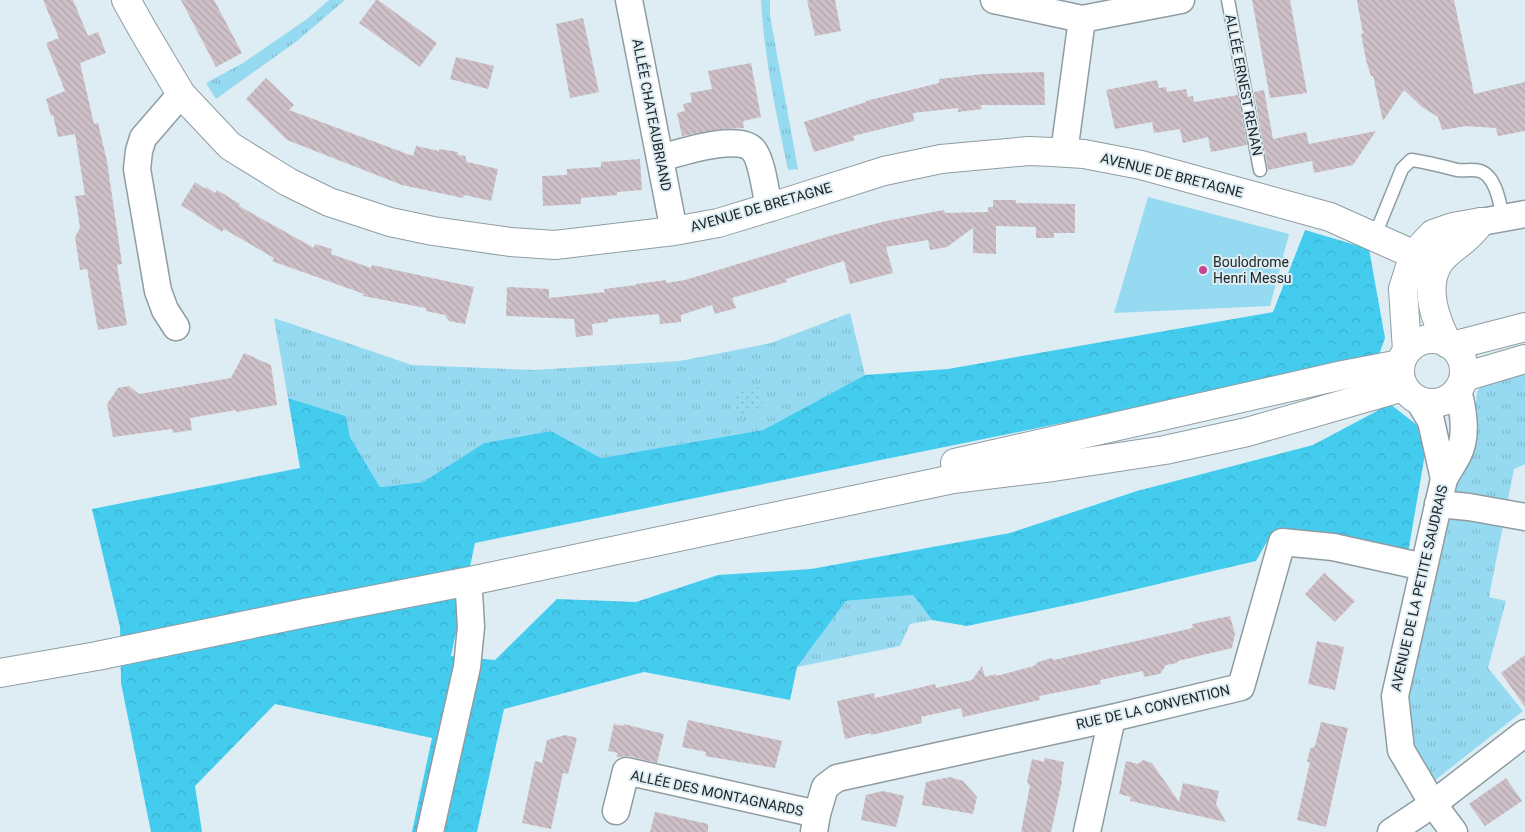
<svg xmlns="http://www.w3.org/2000/svg" width="1525" height="832" font-family="Roboto,sans-serif">
<style>
.grass{fill:url(#grass-tufts)}
.forest{fill:url(#forest-crowns)}
.park{fill:url(#park-dots)}
.garden{fill:#95daf0}
.building{fill:url(#building-back-hatch)}
.lines{fill:none;stroke-linecap:round;stroke-linejoin:round}
.lane-casing{stroke:#8f9da2;stroke-width:15}
.street-casing{stroke:#8f9da2;stroke-width:29}
.secondary-casing{stroke:#8f9da2;stroke-width:30}
.primary-casing{stroke:#8f9da2;stroke-width:30}
.lane{stroke:#fff;stroke-width:12}
.street{stroke:#fff;stroke-width:26}
.secondary{stroke:#fff;stroke-width:28}
.primary{stroke:#fff;stroke-width:28}
.poi-dot{fill:#c64692;stroke:#deedf3;stroke-width:2}
.labels{text-anchor:middle;stroke-width:4;stroke-linejoin:round;paint-order:stroke}
.street-label{font-size:14px;fill:#212729;stroke:#deedf3}
.poi-label{font-size:14px;fill:#212729;stroke:#deedf3;text-anchor:start}
</style>
<defs>
<pattern id="grass-tufts" width="24" height="20" patternUnits="userSpaceOnUse" patternTransform="scale(1.25)"><rect width="24" height="20" fill="#95daf0"/><path d="M3 7l-1-3M5 7V3M7 7l1-3M15 17l-1-3M17 17v-4M19 17l1-3" fill="none" stroke="#80bbce"/></pattern>
<pattern id="forest-crowns" width="20" height="18" patternUnits="userSpaceOnUse" patternTransform="scale(1.25)"><rect width="20" height="18" fill="#44ccef"/><path d="M2 6a3 3 0 1 1 6 0M12 15a3 3 0 1 1 6 0" fill="none" stroke="#3bafcd"/></pattern>
<pattern id="park-dots" width="8" height="8" patternUnits="userSpaceOnUse" patternTransform="scale(1.25)"><rect width="8" height="8" fill="#95daf0"/><path d="M2 2h.1M6 6h.1" fill="none" stroke="#80bbce" stroke-width="1.8" stroke-linecap="round"/></pattern>
<pattern id="building-back-hatch" width="6" height="6" patternUnits="userSpaceOnUse" patternTransform="scale(1.25)"><rect width="6" height="6" fill="#cec0c7"/><path d="M-1 5l2 2M0 0l6 6M5-1l2 2" fill="none" stroke="#b1a5ab"/></pattern>
</defs>
<rect width="100%" height="100%" fill="#deedf3"/>
<g class="grass">
<polygon points="329,0 345,0 297,41 216,99 206,83 243,63 307,19"/>
<path d="M761,0h9v15l8,45 20,109 -10,1c-12,-57 -24,-113 -27,-170z"/>
<polygon points="850,313 865,375 763,430 601,458 551,431 484,443 423,482 380,487 350,437 346,416 288,398 274,318 412,365 534,370 680,361 771,343"/>
<polygon points="1525,362 1525,464 1514,469 1489,597 1506,601 1488,668 1523,711 1434,781 1415,749 1407,709 1413,668 1446,520 1472,436 1477,392 1487,378"/>
<polygon points="913,595 932,620 910,624 900,646 797,667 846,601"/>
</g>
<polygon class="forest" points="1305,230 1369,249 1385,338 1379,355 1209,393 475,543 451,656 495,660 557,599 636,602 718,575 811,569 1010,533 1137,491 1313,445 1390,404 1417,425 1425,454 1408,553 1273,531 1256,561 1086,601 967,626 932,620 913,595 846,601 797,667 790,700 644,672 504,709 477,832 412,832 432,738 275,704 195,786 202,832 151,832 121,683 120,627 92,509 300,468 288,398 346,416 350,437 380,487 423,482 484,443 551,431 601,458 763,430 865,375 948,369 1273,312"/>
<polygon class="park" points="759,387 764,409 738,415 733,393"/>
<polygon class="garden" points="1148,197 1289,234 1270,306 1114,313"/>
<g class="building">
<polygon points="43,0 73,0 88,36 98,32 106,53 80,63 94,124 98,123 107,161 122,264 117,265 127,325 98,330 87,269 80,270 75,237 80,228 75,196 85,195 75,134 58,137 53,115 51,116 46,99 65,91 46,43 59,38"/>
<polygon points="181,0 214,0 242,53 216,67"/>
<polygon points="376,0 378,0 437,43 420,67 359,23"/>
<polygon points="807,0 835,0 841,31 815,36"/>
<polygon points="1252,0 1290,0 1307,93 1270,98"/>
<polygon points="1357,0 1454,0 1474,94 1525,82 1525,131 1498,136 1496,128 1466,126 1442,130 1438,117 1422,107 1404,90 1383,121 1373,76 1371,76 1366,60 1361,34 1363,34"/>
<polygon points="583,18 599,92 570,98 556,24"/>
<polygon points="456,57 494,66 488,89 450,79"/>
<polygon points="751,63 761,117 743,121 744,128 722,129 682,136 677,113 685,111 683,104 692,102 690,93 712,89 708,71"/>
<polygon points="1044,72 1045,105 981,105 982,109 958,112 958,108 913,113 914,121 853,136 855,140 814,152 804,122 866,102 866,101 939,83 939,79 984,74"/>
<polygon points="266,78 294,105 289,110 413,156 416,146 439,151 439,149 458,152 458,155 465,156 467,162 498,169 491,201 464,195 463,198 402,185 287,140 246,99"/>
<polygon points="1157,80 1159,88 1166,87 1167,92 1186,89 1188,97 1193,96 1194,102 1238,95 1247,145 1211,152 1208,137 1183,143 1180,129 1154,133 1152,122 1115,129 1106,90"/>
<polygon points="1264,90 1273,139 1306,132 1309,144 1376,131 1353,165 1314,173 1312,161 1268,170 1254,92"/>
<polygon points="640,159 642,190 617,192 617,195 581,198 581,204 543,206 542,176 567,175 567,169 601,167 601,162"/>
<polygon points="195,182 205,189 206,187 215,193 217,190 240,204 239,206 314,248 315,244 332,249 331,254 371,268 372,265 474,287 465,324 449,321 445,315 426,311 426,308 363,296 364,294 272,261 274,258 224,229 222,232 181,205"/>
<polygon points="993,200 1016,200 1016,203 1075,204 1075,233 1054,233 1054,238 1036,238 1036,227 996,226 996,254 973,253 973,228 947,247 930,250 928,240 886,247 893,273 850,284 844,261 786,279 787,282 732,298 736,308 715,314 712,305 681,315 681,322 660,324 659,314 608,319 608,322 592,324 593,335 576,337 574,319 506,316 507,287 549,289 549,298 605,292 604,289 636,285 636,284 666,280 666,283 685,280 833,235 886,221 944,210 945,213 988,212 988,207 993,207"/>
<polygon points="244,353 271,365 277,405 236,412 236,410 190,418 192,430 173,433 172,429 113,437 107,404 118,388 129,386 139,394 231,378"/>
<polygon points="1324,573 1355,601 1335,622 1305,594"/>
<polygon points="1230,616 1235,634 1232,648 1178,661 1177,663 1166,665 1160,674 1144,677 1143,671 1100,680 1101,684 1039,696 1040,700 963,717 961,708 921,717 922,723 871,735 871,733 845,739 837,701 874,693 875,698 935,684 936,688 972,680 982,666 985,677 996,674 996,676 1034,666 1038,662 1052,658 1054,660 1193,628 1192,624"/>
<polygon points="1317,641 1344,647 1335,690 1308,684"/>
<polygon points="1525,655 1525,707 1501,673"/>
<polygon points="688,720 782,741 775,768 705,756 706,752 682,747"/>
<polygon points="1321,722 1348,728 1326,827 1297,820 1310,762 1307,762 1310,749 1315,746"/>
<polygon points="614,724 623,726 624,724 664,734 657,763 629,756 616,757 618,753 608,751"/>
<polygon points="565,735 577,738 568,774 563,773 551,829 522,823 535,761 542,763 547,740"/>
<polygon points="1045,758 1064,762 1061,780 1062,781 1051,832 1021,832 1030,786 1027,782 1032,759 1044,762"/>
<polygon points="1143,760 1152,763 1179,802 1183,783 1219,791 1216,804 1226,822 1130,801 1131,797 1119,794 1126,761 1138,764"/>
<polygon points="950,777 963,781 977,797 973,814 922,805 926,782"/>
<polygon points="1506,778 1522,801 1485,826 1469,804"/>
<polygon points="883,791 904,796 896,827 861,820 866,795"/>
<polygon points="655,812 708,824 708,832 650,832"/>
</g>
<g class="lines">
<defs>
<g id="lane">
<polyline points="1228,0 1260,170"/>
<path d="M1372,236l8,-13 22,-54 9,-9c16,2 31,6 46,10 7,1 16,-1 23,1 16,5 20,33 23,47"/>
</g>
<g id="street">
<polyline points="629,0 674,231"/>
<polyline points="994,0 1082,19 1181,0"/>
<polyline points="1064,153 1082,19"/>
<path d="M660,158c19,-5 81,-26 94,-7 8,10 12,43 15,57"/>
<polyline points="1481,222 1525,214"/>
<polyline points="176,327 165,310 158,291 137,169 139,151 143,138 181,94"/>
<polyline points="1419,401 1431,421 1444,479"/>
<polyline points="1438,504 1469,507 1525,517"/>
<polyline points="616,811 626,771 817,814"/>
<polyline points="430,832 467,667 471,627 469,592 470,581"/>
<polyline points="814,832 817,814 825,787 837,778 1112,718 1241,687 1282,542 1333,547 1424,567"/>
<polyline points="1087,832 1112,718"/>
<polyline points="1391,832 1433,804 1525,733"/>
<path d="M1454,832l-21,-28 -32,-54 -6,-54 49,-217c4,-8 10,-16 14,-24 10,-20 5,-45 0,-65"/>
</g>
<g id="secondary">
<polyline points="126,0 144,32 181,94 230,146 288,182 329,202 390,222 433,231 510,242 555,245 674,231 718,223 774,206 884,171 941,159 1029,151 1052,152 1084,154 1141,165 1330,217 1437,265"/>
<path d="M1448,344c-12,-23 -24,-53 -11,-78 6,-12 19,-19 28,-27 6,-5 11,-11 16,-17"/>
<polyline points="1407,350 1403,289 1414,254 1433,234 1453,227 1481,222"/>
</g>
<g id="primary">
<circle cx="1432" cy="371" r="32"/>
<polyline points="1452,346 1525,327"/>
<polyline points="1464,377 1525,359"/>
<polyline points="955,463 1343,375 1400,364"/>
<polyline points="0,673 97,656 305,613 470,581 953,479 1053,467 1165,450 1247,432 1403,387"/>
</g>
</defs>
<use href="#lane" class="lane-casing"/>
<use href="#street" class="street-casing"/>
<use href="#secondary" class="secondary-casing"/>
<use href="#primary" class="primary-casing"/>
<use href="#lane" class="lane"/>
<use href="#street" class="street"/>
<use href="#secondary" class="secondary"/>
<use href="#primary" class="primary"/>
</g>
<circle class="poi-dot" cx="1203" cy="270" r="5"/>
<g class="labels">
<g class="street-label">
<text transform="translate(1244 85) rotate(79)" y="5">ALLÉE ERNEST RENAN</text>
<text transform="translate(652 115) rotate(79)" y="5">ALLÉE CHATEAUBRIAND</text>
<text transform="translate(1172 175) rotate(14)" y="5">AVENUE DE BRETAGNE</text>
<text transform="translate(761 207) rotate(-16)" y="5">AVENUE DE BRETAGNE</text>
<text transform="translate(1419 588) rotate(-77)" y="5">AVENUE DE LA PETITE SAUDRAIS</text>
<text transform="translate(1153 707) rotate(-13)" y="5">RUE DE LA CONVENTION</text>
<text transform="translate(717 793) rotate(12)" y="5">ALLÉE DES MONTAGNARDS</text>
</g>
<g class="poi-label">
<text x="1213" y="267">Boulodrome<tspan x="1213" dy="16">Henri Messu</tspan></text>
</g>
</g>
</svg>
